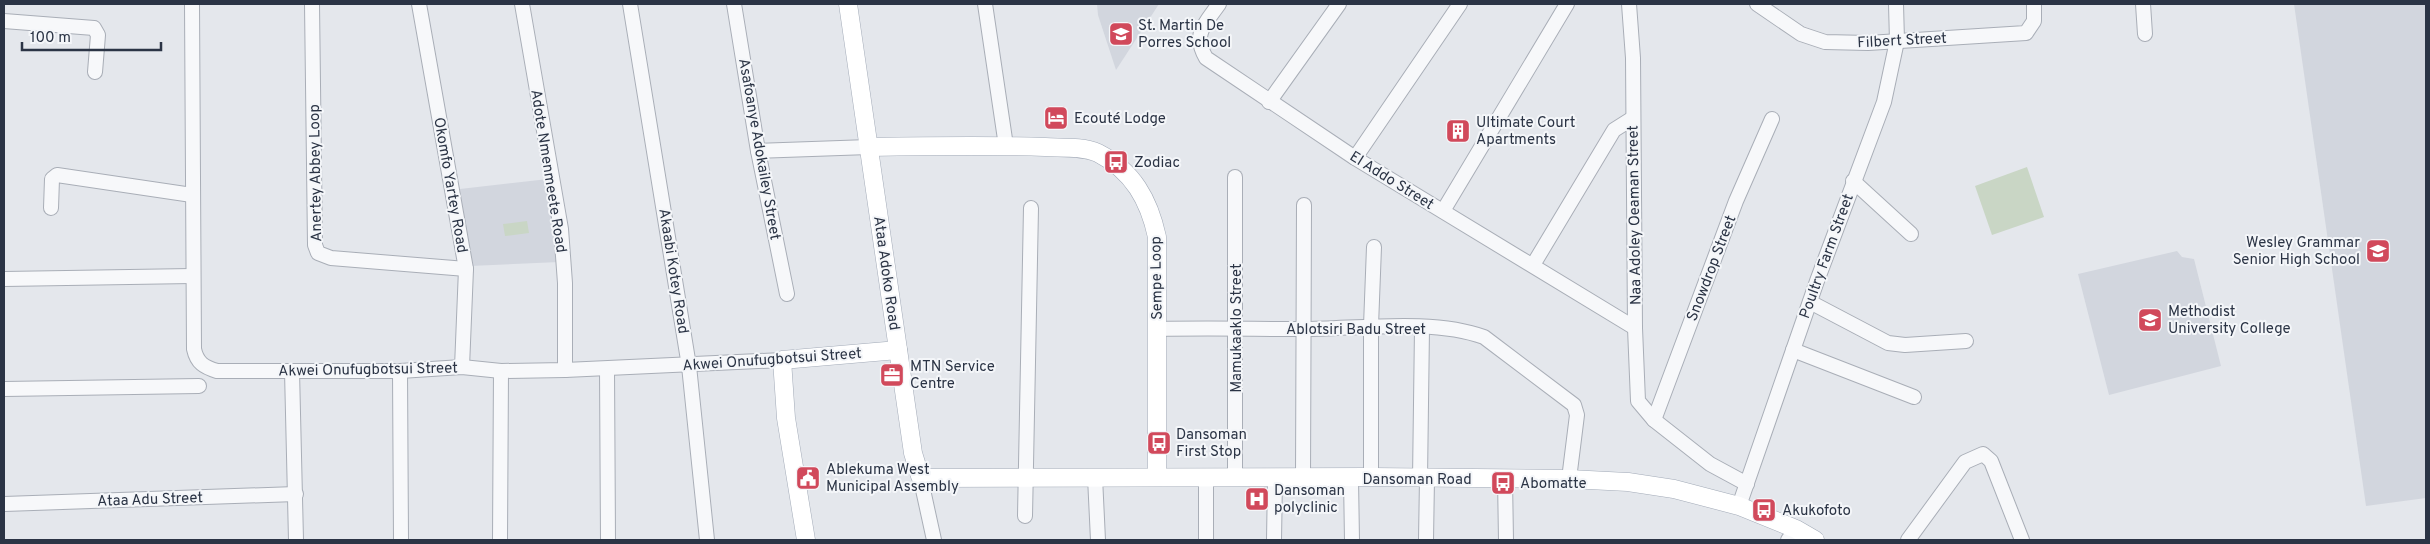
<svg xmlns="http://www.w3.org/2000/svg" width="2430" height="544" font-family="Overpass,sans-serif">
<style>
.built{fill:#d2d6de}
.green{fill:#c9d6c5}
.lines{fill:none;stroke-linecap:round;stroke-linejoin:round}
.minor-casing{stroke:#a9aeb7;stroke-width:16}
.major-casing{stroke:#a3abb8;stroke-width:19}
.minor{stroke:#f7f8fa;stroke-width:14}
.major{stroke:#fff;stroke-width:18}
.labels{text-anchor:middle;stroke-width:4;stroke-linejoin:round;paint-order:stroke}
.poi-label{font-size:15px;fill:#2b3445;stroke:#f4f6f9;text-anchor:start}
.street-label{font-size:15px;fill:#2b3445;stroke:#f4f6f9}
</style>
<rect width="100%" height="100%" fill="#e4e7ec"/>
<g class="built">
<polygon points="1097,4 1159,4 1116,70 1098,15"/>
<polygon points="2294,4 2426,4 2426,498 2366,506"/>
<polygon points="548,179 559,262 470,266 460,189"/>
<polygon points="2177,251 2182,257 2194,259 2221,366 2109,395 2078,274"/>
</g>
<g class="green">
<polygon points="2027,167 2044,217 1992,235 1975,186"/>
<polygon points="527,221 529,233 505,236 503,224"/>
</g>
<g class="lines">
<defs>
<g id="minor">
<path d="M192,4l2,345c3,14 10,18 23,22h183l62,-4 39,4 64,-1 217,-10"/>
<polyline points="312,4 315,245 318,253 331,258 466,269"/>
<polyline points="419,4 466,269 462,367"/>
<polyline points="522,4 561,229 565,283 565,370"/>
<polyline points="630,4 689,366 707,540"/>
<polyline points="734,4 758,151 787,294"/>
<polyline points="985,4 1006,146"/>
<path d="M1219,4c-14,20 -27,30 -13,54l149,100 280,170"/>
<polyline points="1629,4 1633,58 1635,328 1638,401 1654,420 1710,464 1747,484"/>
<polyline points="1757,4 1801,34 1825,42 1868,43 2026,33 2034,21 2034,4"/>
<polyline points="2143,4 2145,34"/>
<polyline points="4,21 94,28 98,35 95,72"/>
<polyline points="1269,102 1339,4"/>
<polyline points="758,151 869,147"/>
<polyline points="1355,158 1460,4"/>
<polyline points="1235,177 1235,478"/>
<polyline points="1853,181 1911,234"/>
<polyline points="51,208 52,179 57,175 192,195"/>
<polyline points="1443,211 1567,4"/>
<polyline points="1533,265 1614,130 1633,118"/>
<polyline points="4,279 192,276"/>
<polyline points="1810,302 1888,343 1905,345 1966,341"/>
<path d="M1158,329c48,-1 96,0 144,0 55,0 131,-11 182,8l90,68 3,10 -8,64"/>
<polyline points="1793,350 1914,397"/>
<polyline points="607,369 608,540"/>
<polyline points="292,371 296,540"/>
<polyline points="400,371 401,540"/>
<polyline points="4,389 199,386"/>
<polyline points="1654,420 1736,201 1772,119"/>
<polyline points="920,476 934,540"/>
<polyline points="1095,477 1098,540"/>
<polyline points="1371,477 1371,326 1374,247"/>
<polyline points="1303,479 1304,205"/>
<polyline points="1351,479 1352,540"/>
<polyline points="1420,479 1422,328"/>
<polyline points="1505,479 1506,540"/>
<polyline points="4,504 296,494"/>
<polyline points="1739,506 1817,281 1884,102 1897,41 1896,4"/>
<polyline points="1025,516 1031,208"/>
<polyline points="500,540 501,371"/>
<polyline points="1206,540 1206,478"/>
<polyline points="1274,540 1275,479"/>
<polyline points="1426,540 1427,479"/>
<polyline points="1788,540 1796,529"/>
<polyline points="1908,540 1965,462 1983,454 1991,461 2022,540"/>
</g>
<g id="major">
<polyline points="848,4 913,453 920,476 926,478 1371,477 1569,479 1628,482 1674,489 1739,506 1796,529 1815,540"/>
<path d="M869,147c58,-1 117,-2 176,0 16,1 37,-1 53,6 35,18 51,47 59,84v239"/>
<polyline points="806,540 786,418 782,360 898,350"/>
</g>
</defs>
<use href="#minor" class="minor-casing"/>
<use href="#major" class="major-casing"/>
<use href="#minor" class="minor"/>
<use href="#major" class="major"/>
</g>
<defs>
<symbol id="school-square" viewBox="-11 -11 22 22"><rect x="-9" y="-9" width="18" height="18" rx="4" fill="#d1495b" stroke="#f4f6f9"/><path d="M0-5L7-2L0 1L-7-2ZM-4 1L0 2.5L4 1V4Q0 6-4 4Z" fill="#fff"/></symbol>
<symbol id="hotel-square" viewBox="-11 -11 22 22"><rect x="-9" y="-9" width="18" height="18" rx="4" fill="#d1495b" stroke="#f4f6f9"/><path d="M-6-4.5h1.5V1H6V5H4.5V3h-9V5H-6ZM-4 0a1.8 1.8 0 1 1 3.6 0ZM.5 0V-2.5h3Q6-2.5 6 0Z" fill="#fff"/></symbol>
<symbol id="building-square" viewBox="-11 -11 22 22"><rect x="-9" y="-9" width="18" height="18" rx="4" fill="#d1495b" stroke="#f4f6f9"/><path d="M-4-6H4V6H1V3H-1V6H-4ZM-2.5-4.3h1.7v1.8h-1.7ZM.8-4.3h1.7v1.8H.8ZM-2.5-1h1.7V.8h-1.7ZM.8-1h1.7V.8H.8Z" fill="#fff"/></symbol>
<symbol id="bus-square" viewBox="-11 -11 22 22"><rect x="-9" y="-9" width="18" height="18" rx="4" fill="#d1495b" stroke="#f4f6f9"/><path d="M-5-6H5V4H4V6H2V4H-2V6H-4V4H-5ZM-3.5-4V0h7V-4ZM-3.5 1.2v1.5H-2V1.2ZM2 1.2v1.5H3.5V1.2Z" fill="#fff"/></symbol>
<symbol id="university-square" viewBox="-11 -11 22 22"><rect x="-9" y="-9" width="18" height="18" rx="4" fill="#d1495b" stroke="#f4f6f9"/><path d="M0-5L7-2L0 1L-7-2ZM-4 1L0 2.5L4 1V4Q0 6-4 4Z" fill="#fff"/></symbol>
<symbol id="office-square" viewBox="-11 -11 22 22"><rect x="-9" y="-9" width="18" height="18" rx="4" fill="#d1495b" stroke="#f4f6f9"/><path d="M-6-3h4V-5.5h4V-3h4V5H-6ZM-1-4.5V-3h2v-1.5ZM-6 0V1H6V0Z" fill="#fff"/></symbol>
<symbol id="civic-square" viewBox="-11 -11 22 22"><rect x="-9" y="-9" width="18" height="18" rx="4" fill="#d1495b" stroke="#f4f6f9"/><path d="M-.6-6.5H3V-4.5H.6V-3L4-1V1h2V6H-6V1h2V-1L-.6-3ZM-1.2 2.5V6h2.4V2.5Z" fill="#fff"/></symbol>
<symbol id="hospital-square" viewBox="-11 -11 22 22"><rect x="-9" y="-9" width="18" height="18" rx="4" fill="#d1495b" stroke="#f4f6f9"/><path d="M-5-5h3v3.5h4V-5h3V5h-3V1.5h-4V5h-3Z" fill="#fff"/></symbol>
</defs>
<g fill-rule="evenodd">
<use href="#school-square" x="1107" y="20" width="28" height="28"/>
<use href="#hotel-square" x="1042" y="104" width="28" height="28"/>
<use href="#building-square" x="1444" y="117" width="28" height="28"/>
<use href="#bus-square" x="1102" y="148" width="28" height="28"/>
<use href="#school-square" x="2364" y="237" width="28" height="28"/>
<use href="#university-square" x="2136" y="306" width="28" height="28"/>
<use href="#office-square" x="878" y="361" width="28" height="28"/>
<use href="#bus-square" x="1145" y="429" width="28" height="28"/>
<use href="#civic-square" x="794" y="464" width="28" height="28"/>
<use href="#bus-square" x="1489" y="469" width="28" height="28"/>
<use href="#hospital-square" x="1243" y="485" width="28" height="28"/>
<use href="#bus-square" x="1750" y="496" width="28" height="28"/>
</g>
<g class="labels">
<g class="poi-label">
<text x="1138" y="30">St. Martin De<tspan x="1138" dy="17">Porres School</tspan></text>
<text x="1074" y="123">Ecouté Lodge</text>
<text x="1476" y="127">Ultimate Court<tspan x="1476" dy="17">Apartments</tspan></text>
<text x="1134" y="167">Zodiac</text>
<text x="2360" y="247" text-anchor="end">Wesley Grammar<tspan x="2360" dy="17">Senior High School</tspan></text>
<text x="2168" y="316">Methodist<tspan x="2168" dy="17">University College</tspan></text>
<text x="910" y="371">MTN Service<tspan x="910" dy="17">Centre</tspan></text>
<text x="1176" y="439">Dansoman<tspan x="1176" dy="17">First Stop</tspan></text>
<text x="826" y="474">Ablekuma West<tspan x="826" dy="17">Municipal Assembly</tspan></text>
<text x="1520" y="488">Abomatte</text>
<text x="1274" y="495">Dansoman<tspan x="1274" dy="17">polyclinic</tspan></text>
<text x="1782" y="515">Akukofoto</text>
</g>
<g class="street-label">
<text transform="translate(1902 40) rotate(-3)" y="5">Filbert Street</text>
<text transform="translate(760 149) rotate(80)" y="5">Asafoanye Adokailey Street</text>
<text transform="translate(549 171) rotate(81)" y="5">Adote Nmenmeete Road</text>
<text transform="translate(315 173) rotate(-91)" y="5">Anertey Abbey Loop</text>
<text transform="translate(1392 180) rotate(32)" y="5">El Addo Street</text>
<text transform="translate(451 185) rotate(80)" y="5">Okomfo Yartey Road</text>
<text transform="translate(1634 215) rotate(-91)" y="5">Naa Adoley Oeaman Street</text>
<text transform="translate(1826 256) rotate(-70)" y="5">Poultry Farm Street</text>
<text transform="translate(1711 268) rotate(-69)" y="5">Snowdrop Street</text>
<text transform="translate(674 271) rotate(81)" y="5">Akaabi Kotey Road</text>
<text transform="translate(887 273) rotate(82)" y="5">Ataa Adoko Road</text>
<text transform="translate(1156 278) rotate(-91)" y="5">Sempe Loop</text>
<text transform="translate(1236 328) rotate(-90)" y="5">Mamukaaklo Street</text>
<text x="1356" y="334">Ablotsiri Badu Street</text>
<text transform="translate(772 359) rotate(-4)" y="5">Akwei Onufugbotsui Street</text>
<text transform="translate(368 369) rotate(-1)" y="5">Akwei Onufugbotsui Street</text>
<text x="1417" y="484">Dansoman Road</text>
<text transform="translate(150 499) rotate(-2)" y="5">Ataa Adu Street</text>
</g>
</g>
<rect width="2430" height="544" fill="none" stroke="#2b3445" stroke-width="10"/>
<path d="M22 42v8h139v-8" fill="none" stroke="#2b3445" stroke-width="2.5"/>
<text x="30" y="42" font-size="15" fill="#2b3445" stroke="#f4f6f9" stroke-width="4" paint-order="stroke">100 m</text>
</svg>
